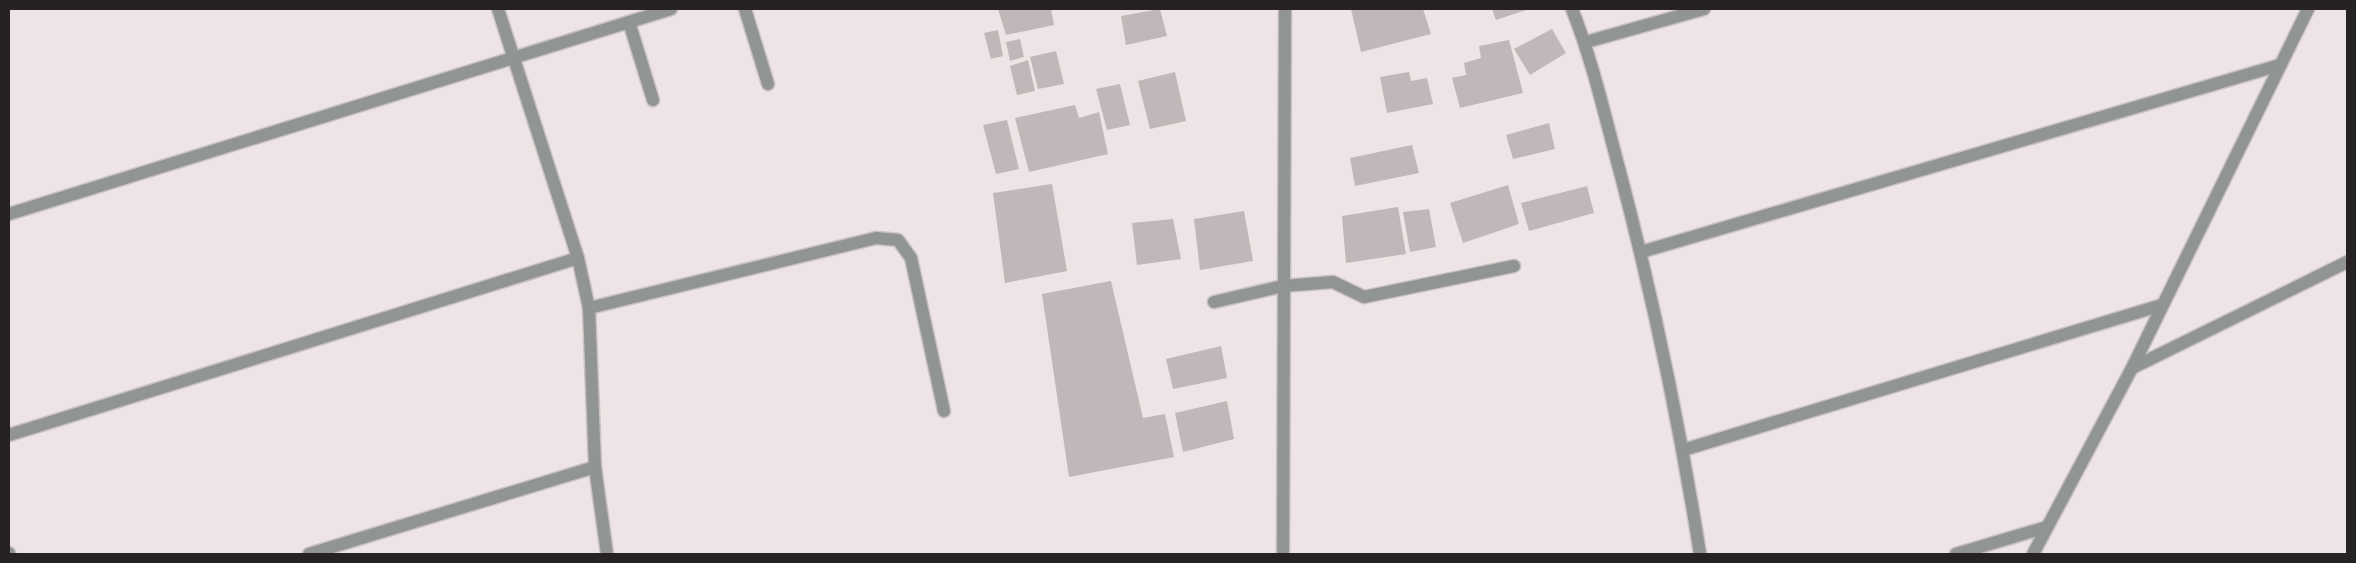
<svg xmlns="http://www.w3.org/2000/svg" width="2356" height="563" font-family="Commissioner,sans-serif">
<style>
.building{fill:#c1b7b8}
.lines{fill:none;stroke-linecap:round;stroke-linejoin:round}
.minor-casing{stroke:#cac1c2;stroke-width:15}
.tertiary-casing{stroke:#cac1c2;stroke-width:15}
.minor{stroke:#909492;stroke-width:12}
.tertiary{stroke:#909492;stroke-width:12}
</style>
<rect width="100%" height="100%" fill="#eee4e5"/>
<g class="building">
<polygon points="998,9 1051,9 1054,25 1006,35"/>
<polygon points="1160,9 1167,36 1126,45 1121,16"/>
<polygon points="1351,9 1423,9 1431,34 1361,52"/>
<polygon points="1492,9 1529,9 1496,20"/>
<polygon points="1552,29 1566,53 1530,75 1514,49"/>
<polygon points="998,30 1003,56 991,59 984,33"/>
<polygon points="1020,39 1024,57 1010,61 1006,42"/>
<polygon points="1509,40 1523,93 1460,108 1452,78 1466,75 1464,63 1481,58 1479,46"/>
<polygon points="1056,51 1064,84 1038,89 1030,57"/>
<polygon points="1028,60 1035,91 1017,95 1010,66"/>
<polygon points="1175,72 1186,121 1150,129 1138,81"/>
<polygon points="1409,72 1411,81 1427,78 1433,104 1387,113 1380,77"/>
<polygon points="1120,84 1130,125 1107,130 1096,89"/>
<polygon points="1075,105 1079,118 1099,112 1108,154 1029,172 1015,118"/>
<polygon points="1007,120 1019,169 996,174 983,125"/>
<polygon points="1549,123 1555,149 1513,159 1506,135"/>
<polygon points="1412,145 1419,173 1355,186 1350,158"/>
<polygon points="1052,184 1067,271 1005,283 993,193"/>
<polygon points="1508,185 1519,224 1463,243 1450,203"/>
<polygon points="1587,186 1594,213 1529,231 1521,203"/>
<polygon points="1398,207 1406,254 1346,263 1342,216"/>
<polygon points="1429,209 1436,247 1410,252 1403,212"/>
<polygon points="1244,211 1253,261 1200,270 1194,219"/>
<polygon points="1173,219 1181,259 1137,265 1132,223"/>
<polygon points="1111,281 1143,418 1165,414 1174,457 1069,477 1042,294"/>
<polygon points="1221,346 1227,378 1173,389 1166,359"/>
<polygon points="1227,401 1234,439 1183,452 1175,413"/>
</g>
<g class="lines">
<defs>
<g id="minor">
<polyline points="498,9 578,258 589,308 595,467 607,554"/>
<polyline points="745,9 768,84"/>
<path d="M1572,9c21,53 33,108 48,163 33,126 60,254 80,382"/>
<polyline points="629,22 653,100"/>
<polyline points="1586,42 1704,9"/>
<polyline points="9,214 671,9"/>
<polyline points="1641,252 2280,65"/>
<polyline points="1214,302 1283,286 1333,282 1364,297 1514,266"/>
<polyline points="589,308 876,238 898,240 911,258 944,411"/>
<polyline points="2132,368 2347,262"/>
<polyline points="9,435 578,258"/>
<polyline points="1683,450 2162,305"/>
<polyline points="309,554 595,467"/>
<polyline points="1956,554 2047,527"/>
<polyline points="2033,554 2132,368 2308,9"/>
</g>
<g id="tertiary">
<polyline points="9,553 9,554"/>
<polyline points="1283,554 1285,9"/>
</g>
</defs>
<use href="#minor" class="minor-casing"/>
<use href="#tertiary" class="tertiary-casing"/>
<use href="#minor" class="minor"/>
<use href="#tertiary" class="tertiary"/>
</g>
<rect width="2356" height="563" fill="none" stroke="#262223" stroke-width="20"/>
</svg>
